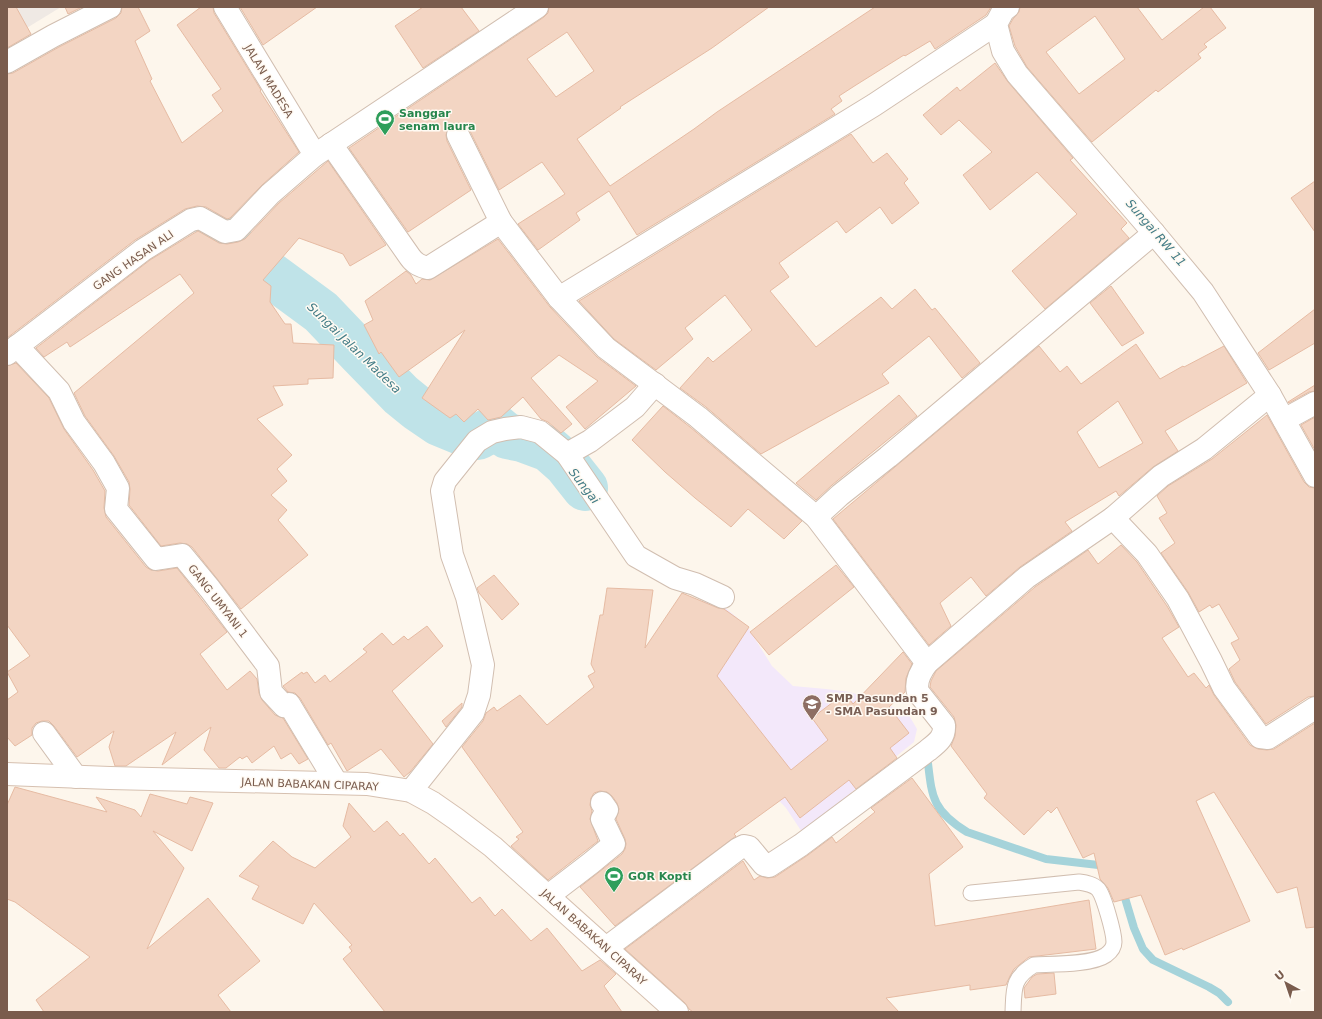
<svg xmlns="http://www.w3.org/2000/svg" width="1322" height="1019" font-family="'DejaVu Sans',sans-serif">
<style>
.industrial{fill:#efe9e4}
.education{fill:#f3e8fa}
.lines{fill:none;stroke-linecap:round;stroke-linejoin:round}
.stream{stroke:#a5d3da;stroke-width:8}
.river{stroke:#bfe3e8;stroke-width:46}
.building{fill:#f3d5c3;stroke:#e6bba3;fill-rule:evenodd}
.lane-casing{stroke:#d1beb0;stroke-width:17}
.street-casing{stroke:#d1beb0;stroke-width:24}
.secondary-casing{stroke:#d6c0b0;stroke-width:24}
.lane{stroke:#fff;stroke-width:15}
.street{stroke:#fff;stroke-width:22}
.secondary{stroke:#fff;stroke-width:22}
.labels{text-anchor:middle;stroke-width:3;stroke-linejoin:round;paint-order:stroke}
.street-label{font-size:11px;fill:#7a5c4d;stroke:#fffaf3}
.leisure-label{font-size:11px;font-weight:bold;fill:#27864d;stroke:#fffaf3;text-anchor:start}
.education-label{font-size:11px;font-weight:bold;fill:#785e54;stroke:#fffaf3;text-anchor:start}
.water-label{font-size:12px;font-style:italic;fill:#437c86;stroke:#fffaf3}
</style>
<rect width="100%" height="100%" fill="#fdf6ec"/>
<polygon class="industrial" points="7,7 61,7 7,40"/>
<polygon class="education" points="710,595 747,626 772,666 793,686 826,689 850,692 907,712 917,729 914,742 826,813 825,828 802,832 786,808 766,787 681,679 697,614"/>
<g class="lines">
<g class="stream">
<path d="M927,755c5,40 3,54 40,77l79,27 61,7"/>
<polyline points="1122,888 1134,928 1143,949 1153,960 1209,987 1219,993 1228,1002"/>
</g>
<polyline class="river" points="218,235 257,265 321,312 361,354 401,395 417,408 439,423 473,437 478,437 496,427 507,436 522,439 549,449 566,464 585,488"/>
</g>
<g class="building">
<polygon points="7,7 16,7 31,34 7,48"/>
<polygon points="65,7 82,7 68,14"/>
<polygon points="122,7 138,7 150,31 135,41 152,79 150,81 182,143 223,111 212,95 221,89 177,25 201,7 213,7 214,13 261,90 260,91 299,152 262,185 230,218 227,219 206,207 197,206 185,209 135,240 7,338 7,74 13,73 59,47 116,18 121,13"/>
<polygon points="240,7 317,7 263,45"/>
<polygon points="423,7 461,7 479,31 423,68 395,26"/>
<path d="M549,7h220l-57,41 -92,59 1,1 -44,31 33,47 84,-57 23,-17 158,-105h116l-5,8 -51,34 -5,-8 -25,15 -1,-1 -48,30 -17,11 3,5 -11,8 4,5 -198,121 -28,-44 -33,22 4,7 -42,30 -20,-26 47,-30 -23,-32 -43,28 -30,-61 -4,-5 -7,-1 -6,1 -4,4 -2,7 1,6 24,49 -63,42 -59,-84 195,-131 4,-4zM567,32l27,39 -38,26 -29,-38z"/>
<path d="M1020,7h117l25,33 42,-33h6l16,21 -22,16 3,3 -9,7 3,4 -43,34 -2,-2 -64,52 -65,-75 -12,-21 -6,-20 4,-7 6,-7zM1095,16l30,43 -46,35 -33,-42z"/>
<polygon points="995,63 1008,82 1073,158 1070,160 1127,223 1121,229 1129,238 1045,309 1012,271 1077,214 1037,172 990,210 963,175 992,152 959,120 941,135 923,115 957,87 960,91"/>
<polygon points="851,134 873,163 887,153 908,179 904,183 919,203 892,224 880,207 846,233 837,221 779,263 789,277 770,291 816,347 881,297 892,309 915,289 932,310 935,308 980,363 962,378 929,336 882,374 889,383 761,454 706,407 680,388 708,357 713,362 752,330 725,295 685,328 693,339 656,370 614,339 579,301"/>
<polygon points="328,161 386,245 350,266 343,254 299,238 263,280 271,286 270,302 285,324 291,324 293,343 334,345 333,378 308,379 308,384 273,386 283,405 257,419 292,455 277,469 287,481 271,495 287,510 278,520 308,555 241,609 192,547 187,544 180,543 161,546 129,505 130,489 129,482 114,456 85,416 74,393 194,293 180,274 70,347 67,342 44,357 36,348 150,260 196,232 198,231 219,243 227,244 238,242 245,239 279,203"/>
<polygon points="1315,181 1315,232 1291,198"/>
<polygon points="498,239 550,307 597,357 636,386 585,429 566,407 598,381 559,355 531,378 572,424 561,433 548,422 541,419 523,397 501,417 488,420 478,409 464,422 456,414 450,418 422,398 465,330 399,377 381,352 379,354 364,325 373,320 365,301 406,271 411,275 416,284 422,279 430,280"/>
<polygon points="1111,286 1144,333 1122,346 1090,303"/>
<polygon points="1315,309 1315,343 1269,370 1258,353"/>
<path d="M1136,344l24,35 23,-13 1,1 40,-21 23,37 -82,48 13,20 -25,16 -34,29 -3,-5 -51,31 7,9 -52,36 -34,29 -15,-19 -31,26 11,23 -22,19 -96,-126 206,-173 21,26 7,-6 14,18zM1118,401l25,42 -44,25 -22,-36z"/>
<polygon points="16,363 49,398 64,429 93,470 105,491 104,508 106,517 146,567 151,570 158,571 177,568 227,632 200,654 227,690 250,671 257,679 259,693 262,700 275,715 283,718 308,759 299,764 291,753 281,759 274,746 252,763 247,756 242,759 240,757 226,768 219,768 204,750 211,727 162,765 176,732 126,766 115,766 109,747 114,731 77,757 54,726 49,721 42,721 36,723 32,728 32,735 15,746 7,737 7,700 18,692 7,672 30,656 7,625 7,366"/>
<polygon points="1315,385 1315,391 1309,392 1289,403 1288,402"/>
<polygon points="899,395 917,416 832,485 816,500 796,483"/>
<polygon points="663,406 690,427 802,521 784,539 748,509 731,527 695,498 665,472 632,440"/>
<polygon points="1267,415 1304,482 1309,487 1315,488 1315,696 1308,697 1266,724 1235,682 1229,669 1240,660 1231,643 1239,639 1219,604 1212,608 1210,605 1199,612 1188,592 1161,553 1175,543 1159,518 1167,513 1157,496 1168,486 1212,459"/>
<polygon points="1315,417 1315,450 1301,425"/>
<polygon points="1121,545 1137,562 1167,606 1179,627 1162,638 1188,677 1194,673 1206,688 1209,685 1214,695 1250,745 1258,749 1267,750 1274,749 1315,723 1315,927 1306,928 1297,887 1277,893 1214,792 1196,801 1250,921 1183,950 1182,948 1165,955 1141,895 1114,902 1108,888 1100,879 1094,853 1083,858 1057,807 1051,813 1048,810 1024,835 984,798 987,794 951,746 955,736 956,725 954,717 930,687 931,681 936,671 1035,587 1088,550 1098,564"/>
<polygon points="836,565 854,587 769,655 750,632"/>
<polygon points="494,575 519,604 502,620 479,593 477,588"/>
<polygon points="607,588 653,590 645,648 682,593 718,608 724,609 749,627 717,676 791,770 828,740 812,718 845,693 853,704 903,652 912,664 906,678 905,692 889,707 909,733 890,748 897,758 856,789 849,780 800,818 785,797 734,834 736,836 615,926 580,887 622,854 625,849 626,844 625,839 616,819 619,809 617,803 612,796 607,792 600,791 594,793 591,798 590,805 592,811 590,819 598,841 548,880 511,846 519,839 516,837 523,832 462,747 483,721 486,713 494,707 497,711 520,695 547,725 594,687 588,676 595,672 591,664 600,615 603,615"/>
<polygon points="427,626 443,646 392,691 433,744 410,772 404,777 381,749 347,771 331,743 328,745 300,698 295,693 288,692 283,686 302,672 303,674 307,672 315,683 325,675 330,682 367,652 363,649 382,633 393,645 404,636 408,640"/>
<polygon points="462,703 462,707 446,727 442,721"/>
<polygon points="912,778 963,847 929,874 935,926 1089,900 1096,949 1029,957 1014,969 1010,976 1006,985 970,990 970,985 886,998 899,1012 693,1012 689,1009 685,1003 625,949 743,861 754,880 760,876 767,878 775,877 808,855 832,837 836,843 875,812 871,808"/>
<polygon points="15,787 107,812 96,797 135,810 141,817 150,794 187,804 190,797 213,803 192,851 153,831 184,868 147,949 208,898 260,961 218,995 231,1012 44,1012 36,1000 90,957 15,902 7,899 7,805"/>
<polygon points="349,803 374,832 387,821 400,836 403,833 429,864 435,858 472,903 480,897 495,916 502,909 531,941 547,928 582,971 600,960 616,974 604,986 622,1012 385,1012 343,959 352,951 349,947 352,945 314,903 303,924 252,899 259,886 239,876 273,841 292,857 315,868 351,837 343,826"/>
<polygon points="1054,973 1056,994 1025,998 1024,988 1032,977 1037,974"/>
</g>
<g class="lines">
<defs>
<path id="lane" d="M971,893l108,-11c7,1 14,2 19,7 6,7 16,44 16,53 0,6 -4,10 -8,13 -14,10 -54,9 -72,10 -22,13 -20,24 -21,47"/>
<g id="street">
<polyline points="225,7 315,155"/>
<polyline points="1008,7 1003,11 996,24 1003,51 1017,74 1154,233 1203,292 1270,395 1315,476"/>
<polyline points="7,62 53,36 110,7"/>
<polyline points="458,135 501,222 559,298 606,348 698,417 816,517 927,663"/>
<path d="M331,144l79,113c5,7 10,9 18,11l73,-46"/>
<polyline points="559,298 874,105 996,24"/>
<polyline points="17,346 59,391 74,422 104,463 118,488 116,509 156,559 182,555 210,589 268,666 271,692 284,706 289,704 336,782"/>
<polyline points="7,354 143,250 191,220 200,218 225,232 236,230 270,194 315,155 537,7"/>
<polyline points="1284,420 1315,403"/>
<polyline points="567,454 590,441 635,407 655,384"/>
<polyline points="816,517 840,495 888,457 1154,233"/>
<polyline points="1113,518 1147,554 1178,599 1211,661 1224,688 1260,737 1268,738 1315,708"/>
<polyline points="44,733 76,777"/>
<polyline points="411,791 473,713 479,695 483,665 467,597 452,555 442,491 445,481 477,441 492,432 505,429 521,427 540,432 567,454 636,556 675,578 695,584 723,597"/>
<polyline points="548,896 591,863 614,844 602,819 607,810 602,803"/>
<path d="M606,948l132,-99 6,-3 5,1 15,18 5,1 32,-21 126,-94c10,-8 18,-13 17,-26l-26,-33c-3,-10 3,-21 9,-29l100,-86 86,-59 48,-42 43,-27 66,-54"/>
</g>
<polyline id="secondary" points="7,774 110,778 367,784 411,791 433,803 456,819 493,847 677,1012"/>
</defs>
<use href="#lane" class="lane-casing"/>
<use href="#street" class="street-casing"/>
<use href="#secondary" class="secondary-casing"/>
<use href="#lane" class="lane"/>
<use href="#street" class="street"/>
<use href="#secondary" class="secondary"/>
</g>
<defs>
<symbol id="stadium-pin" viewBox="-11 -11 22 30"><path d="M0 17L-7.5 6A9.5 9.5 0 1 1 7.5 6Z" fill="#2e9e5b" stroke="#fffaf3"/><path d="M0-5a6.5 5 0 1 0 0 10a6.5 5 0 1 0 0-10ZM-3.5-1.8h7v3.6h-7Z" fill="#fff"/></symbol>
<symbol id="school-pin" viewBox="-11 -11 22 30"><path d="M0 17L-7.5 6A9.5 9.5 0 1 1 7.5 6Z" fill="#8d6e63" stroke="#fffaf3"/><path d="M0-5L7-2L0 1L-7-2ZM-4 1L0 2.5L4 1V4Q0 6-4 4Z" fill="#fff"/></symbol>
</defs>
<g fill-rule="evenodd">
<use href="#stadium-pin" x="374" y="108" width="22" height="30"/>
<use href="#school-pin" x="801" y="693" width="22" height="30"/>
<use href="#stadium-pin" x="603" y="865" width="22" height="30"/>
</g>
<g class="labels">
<g class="street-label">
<text transform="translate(269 81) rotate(59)" y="4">JALAN MADESA</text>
<text transform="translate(133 260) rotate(-35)" y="4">GANG HASAN ALI</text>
<text transform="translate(218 601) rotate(52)" y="4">GANG UMYANI 1</text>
<text transform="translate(310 784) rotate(2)" y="4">JALAN BABAKAN CIPARAY</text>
<text transform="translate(594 937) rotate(42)" y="4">JALAN BABAKAN CIPARAY</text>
</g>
<g class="leisure-label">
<text x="399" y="117">Sanggar<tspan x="399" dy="13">senam laura</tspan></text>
<text x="628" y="880">GOR Kopti</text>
</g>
<g class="education-label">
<text x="826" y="702">SMP Pasundan 5<tspan x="826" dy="13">- SMA Pasundan 9</tspan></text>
</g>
<g class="water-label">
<text transform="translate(1156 233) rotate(49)" y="4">Sungai RW 11</text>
<text transform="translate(354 348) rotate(44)" y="4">Sungai Jalan Madesa</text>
<text transform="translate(584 486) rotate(52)" y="4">Sungai</text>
</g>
</g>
<rect width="1322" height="1019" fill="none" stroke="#7a5c4d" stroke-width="16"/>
<g transform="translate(1286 983) rotate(320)" stroke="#fffaf3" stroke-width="3" paint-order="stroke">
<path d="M0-3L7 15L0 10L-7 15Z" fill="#7a5c4d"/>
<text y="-6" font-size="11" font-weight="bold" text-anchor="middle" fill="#7a5c4d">U</text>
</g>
</svg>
